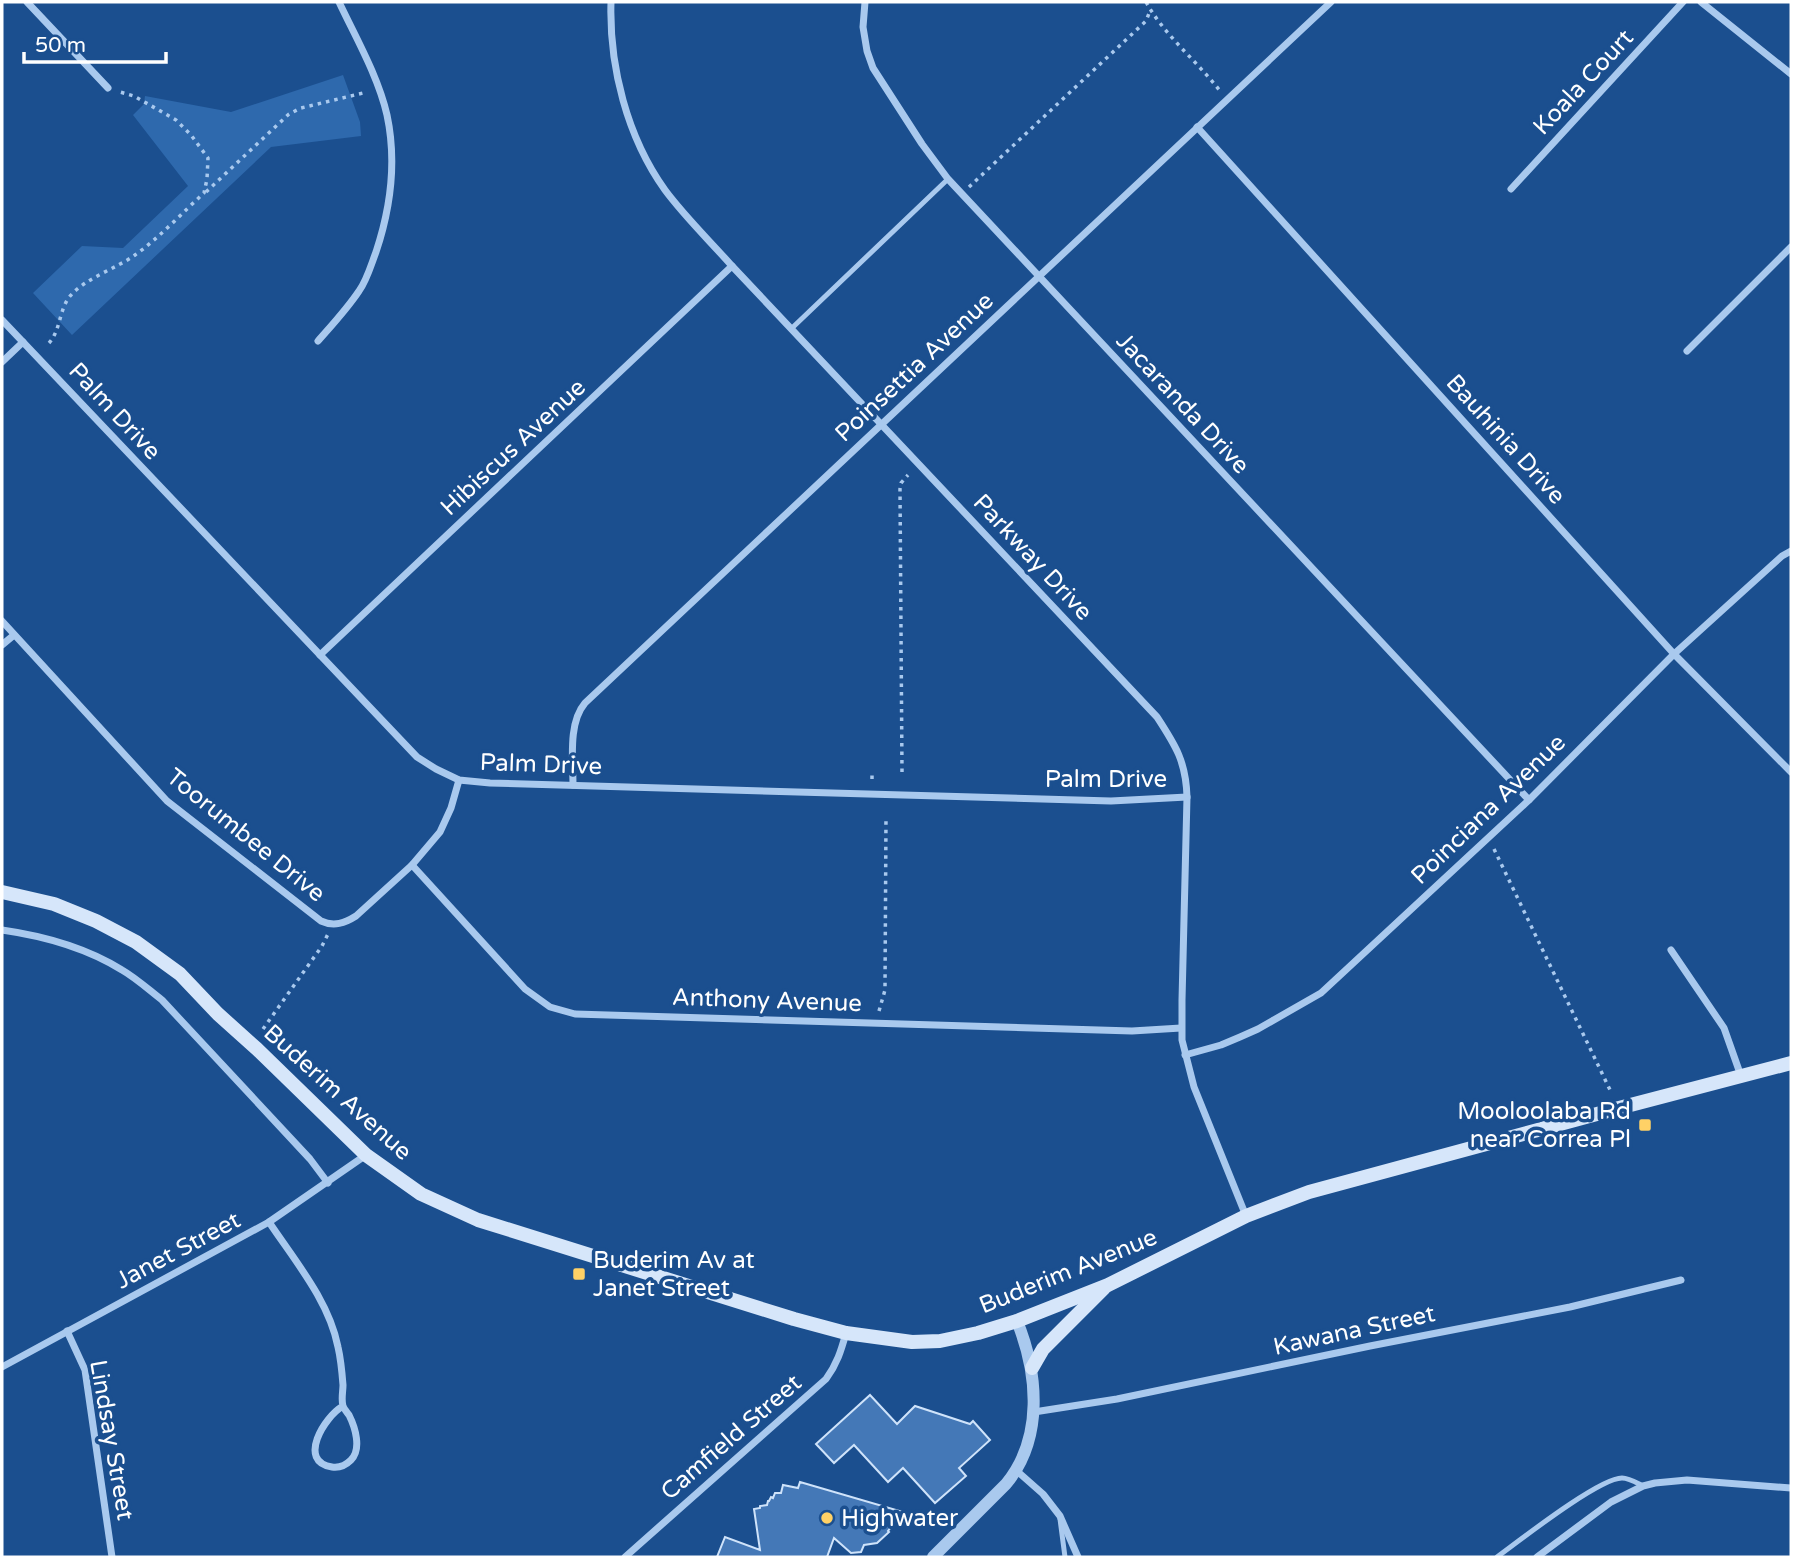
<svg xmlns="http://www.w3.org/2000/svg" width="1793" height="1559" font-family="'Varela Round',sans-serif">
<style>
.green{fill:#2e69ad}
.building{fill:#4478b7;stroke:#cfe3fa;stroke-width:2}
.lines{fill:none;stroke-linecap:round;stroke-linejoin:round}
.path{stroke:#a9c9ee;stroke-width:3.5;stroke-dasharray:3.5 5;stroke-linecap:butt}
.service{stroke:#a9c9ee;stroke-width:5}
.minor{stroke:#a9c9ee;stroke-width:7}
.tertiary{stroke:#a9c9ee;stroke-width:12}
.secondary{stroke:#d6e6fa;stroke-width:14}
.poi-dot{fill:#ffd166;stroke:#1b4f8f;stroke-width:2.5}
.labels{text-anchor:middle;stroke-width:7;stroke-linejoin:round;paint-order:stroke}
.street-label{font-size:24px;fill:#fff;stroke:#1b4f8f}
.poi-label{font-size:24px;fill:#fff;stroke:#1b4f8f;text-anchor:start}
</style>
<rect width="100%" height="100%" fill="#1b4f8f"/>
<polygon class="green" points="343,75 360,122 361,136 271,147 72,335 33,293 82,246 123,248 188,186 133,115 144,104 145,96 231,112"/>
<g class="building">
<polygon points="870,1395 897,1424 915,1406 970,1424 973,1421 990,1440 959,1468 966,1476 935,1503 903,1468 888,1482 854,1445 834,1463 816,1444"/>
<polygon points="800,1482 903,1512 888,1531 889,1532 877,1543 864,1545 861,1552 851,1553 834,1538 827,1557 717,1557 725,1537 760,1550 754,1509 760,1508 760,1506 767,1505 768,1501 769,1501 771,1497 773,1498 775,1493 781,1493 783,1485 798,1488"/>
</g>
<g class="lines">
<g class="path">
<path d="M1146,2c19,34 50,58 74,89"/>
<polyline points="969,187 1146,21 1150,11"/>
<polyline points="206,192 289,114 301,108 367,92"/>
<path d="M49,343c12,-13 10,-35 22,-48 15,-17 46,-27 64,-40 23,-16 48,-43 69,-62l3,-14 1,-21 -17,-23 -15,-15 -42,-24 -14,-4"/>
<polyline points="902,772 900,489 901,483 908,475"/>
<polyline points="872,779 872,772"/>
<polyline points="1494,849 1612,1094"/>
<polyline points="879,1011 885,990 886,817"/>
<polyline points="263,1029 322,946 328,934"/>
</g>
<g class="service">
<polyline points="791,329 948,179"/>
<polyline points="1060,1519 1065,1557"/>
<path d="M1497,1557c22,-16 102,-79 125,-79 7,0 15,5 21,8"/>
</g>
<g class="minor">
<polyline points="27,2 108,88"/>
<path d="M611,2c-2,64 16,135 54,188 20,27 45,51 67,76l425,451c19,29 29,45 30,80l-5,203v40l12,47 52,129"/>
<polyline points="865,2 863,27 867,51 873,68 922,144 948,179 1529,800"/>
<polyline points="1701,2 1791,74"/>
<polyline points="1197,127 1674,654 1791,772"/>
<polyline points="1511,189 1683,2"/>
<polyline points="2,320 417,757 436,769 459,780 490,783 1111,801 1187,797"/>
<path d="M318,341c14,-16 29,-32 41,-50 8,-11 12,-26 17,-39 15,-45 21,-90 11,-137 -9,-39 -31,-77 -48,-113"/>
<polyline points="1687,351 1791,247"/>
<polyline points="2,362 23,342"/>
<path d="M2,621l165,180 154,120c13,6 24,2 35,-5l56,-51 28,-33 11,-24 8,-28"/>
<polyline points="2,645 14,635"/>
<polyline points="320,655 732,266"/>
<path d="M573,785c0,-25 -5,-62 12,-82l746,-701"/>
<polyline points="412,865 525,989 550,1007 575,1014 1132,1031 1181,1028"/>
<path d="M2,930c42,6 83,17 120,40 14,8 27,20 40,30l148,159 18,24"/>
<polyline points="1671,950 1724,1028 1741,1076"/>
<polyline points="1185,1055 1221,1045 1240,1037 1258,1029 1321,993 1529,800 1674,654 1782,556 1791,551"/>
<path d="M269,1222c26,39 60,79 69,125 3,13 4,25 5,38 0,6 -2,15 0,21 0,1 5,8 6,9 6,12 13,34 2,45 -5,5 -12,8 -19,7 -35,-5 -8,-50 11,-61"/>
<polyline points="67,1331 85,1370 112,1557"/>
<polyline points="2,1367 269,1222 366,1155"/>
<polyline points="1034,1412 1117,1399 1370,1346 1570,1307 1681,1280"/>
<polyline points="1017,1471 1043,1494 1060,1516 1078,1557"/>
<path d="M625,1557l201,-178c11,-15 15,-28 20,-46"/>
<polyline points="1537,1557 1611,1502 1643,1486 1655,1483 1687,1480 1791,1488"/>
</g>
<path class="tertiary" d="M933,1557l73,-73c38,-46 32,-111 11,-163"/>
<g class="secondary">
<polyline points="2,892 54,904 96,921 136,942 180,974 218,1014 257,1049 366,1155 421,1194 478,1220 794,1319 846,1333 912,1342 940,1341 978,1333 1017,1321 1108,1285 1246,1216 1309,1192 1619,1108 1791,1063"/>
<polyline points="1032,1368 1043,1349 1104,1288"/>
</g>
</g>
<g class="poi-dot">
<rect x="1638" y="1118" width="14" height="14" rx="3.5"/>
<rect x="572" y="1267" width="14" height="14" rx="3.5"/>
<circle cx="827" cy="1518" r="7"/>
</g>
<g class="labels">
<g class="street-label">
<text transform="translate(1583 82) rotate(-47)" y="8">Koala Court</text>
<text transform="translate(914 367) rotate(-43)" y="8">Poinsettia Avenue</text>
<text transform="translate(1183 403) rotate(47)" y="8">Jacaranda Drive</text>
<text transform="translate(115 411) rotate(47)" y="8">Palm Drive</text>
<text transform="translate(1506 439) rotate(48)" y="8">Bauhinia Drive</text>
<text transform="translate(513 447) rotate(-43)" y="8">Hibiscus Avenue</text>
<text transform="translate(1033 557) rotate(47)" y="8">Parkway Drive</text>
<text transform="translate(541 764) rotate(2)" y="8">Palm Drive</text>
<text x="1106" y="787">Palm Drive</text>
<text transform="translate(1488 809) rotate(-44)" y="8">Poinciana Avenue</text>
<text transform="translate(246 835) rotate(39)" y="8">Toorumbee Drive</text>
<text transform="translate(767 1000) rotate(2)" y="8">Anthony Avenue</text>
<text transform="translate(338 1092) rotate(42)" y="8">Buderim Avenue</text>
<text transform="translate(178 1250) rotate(-28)" y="8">Janet Street</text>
<text transform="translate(1068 1271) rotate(-22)" y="8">Buderim Avenue</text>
<text transform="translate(1354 1330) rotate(-12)" y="8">Kawana Street</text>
<text transform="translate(731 1437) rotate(-41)" y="8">Camfield Street</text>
<text transform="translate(112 1440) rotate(80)" y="8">Lindsay Street</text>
</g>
<g class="poi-label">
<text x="1631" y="1119" text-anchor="end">Mooloolaba Rd<tspan x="1631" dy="28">near Correa Pl</tspan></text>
<text x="593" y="1268">Buderim Av at<tspan x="593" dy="28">Janet Street</tspan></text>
<text x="841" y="1526">Highwater</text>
</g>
</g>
<rect width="1793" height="1559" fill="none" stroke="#ffffff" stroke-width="7"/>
<path d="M24 52v10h142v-10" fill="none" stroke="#ffffff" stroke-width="3.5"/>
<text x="35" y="52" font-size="21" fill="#ffffff" stroke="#1b4f8f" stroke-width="5" paint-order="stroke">50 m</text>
</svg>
